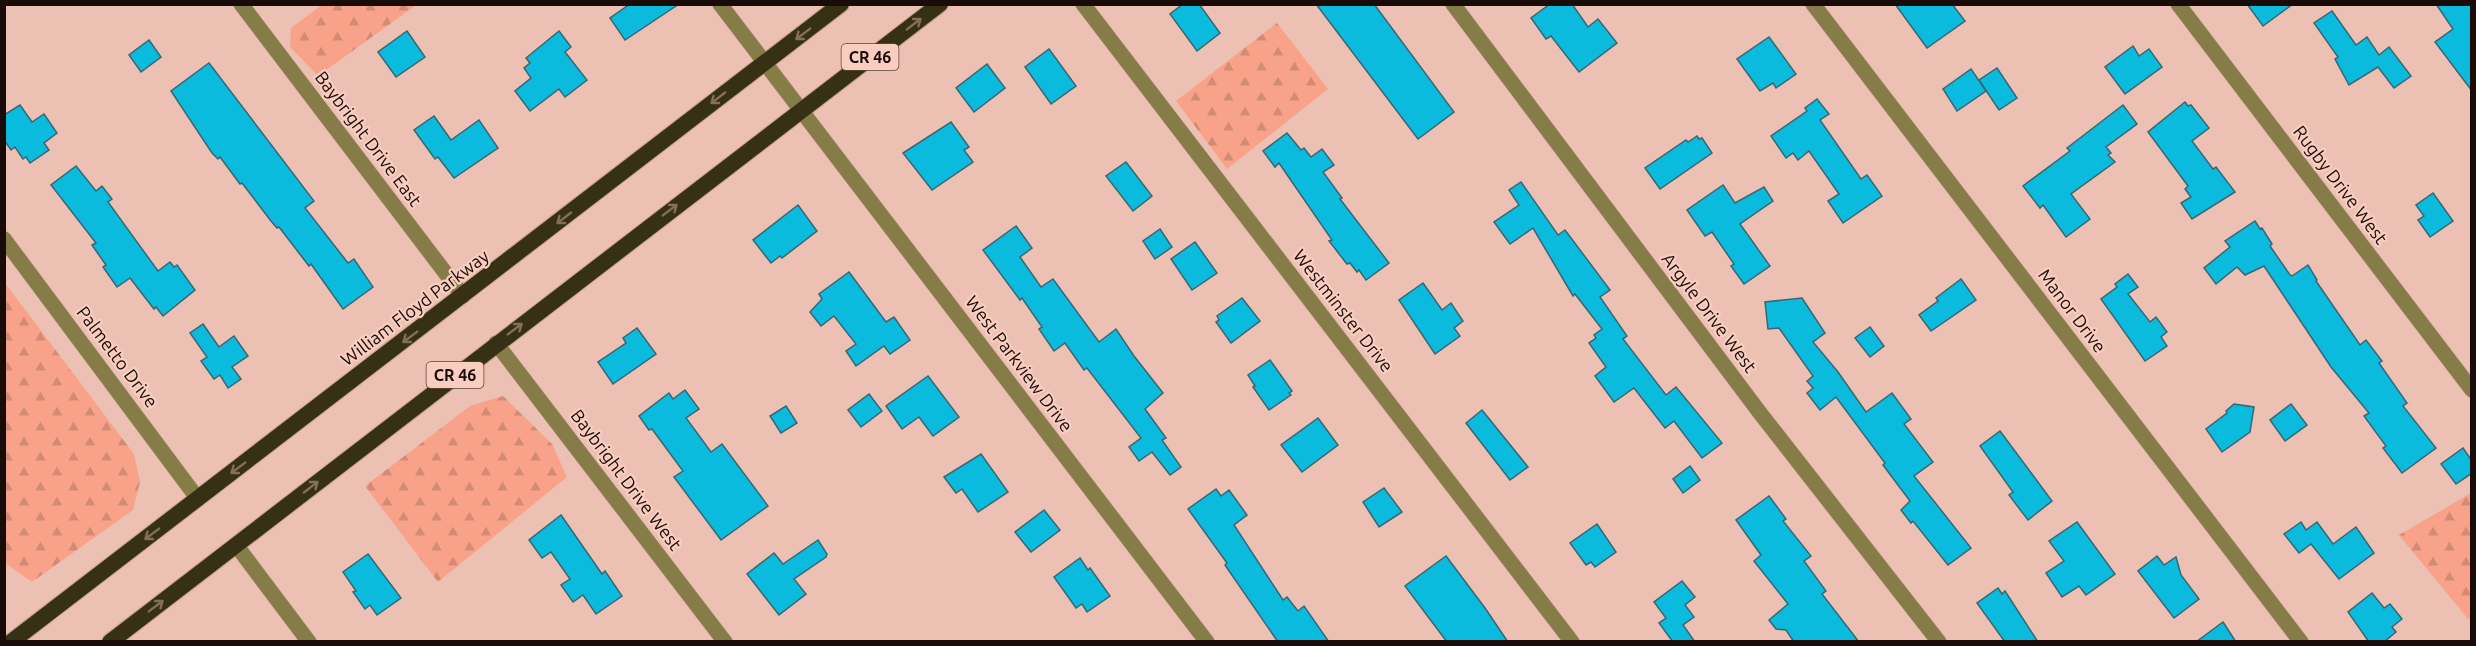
<svg xmlns="http://www.w3.org/2000/svg" width="2476" height="646" font-family="Ubuntu,sans-serif">
<style>
.forest{fill:url(#forest-firs)}
.building{fill:#0abbde;stroke:#396673;stroke-width:1.5}
.lines{fill:none;stroke-linecap:round;stroke-linejoin:round}
.minor-casing{stroke:#c69f94;stroke-width:16}
.trunk-casing{stroke:#c69f94;stroke-width:18}
.minor{stroke:#867c47;stroke-width:15}
.trunk{stroke:#363014;stroke-width:16}
.oneway{stroke:#846f58}
.labels{text-anchor:middle;stroke-width:4.5;stroke-linejoin:round;paint-order:stroke}
.shield{fill:#f9cdbf;stroke:#5c453e;stroke-width:1.5}
.shield-label{font-size:16px;font-weight:bold;fill:#190b07}
.street-label{font-size:18px;fill:#190b07;stroke:#f9cdbf}
</style>
<defs>
<pattern id="forest-firs" width="22" height="20" patternUnits="userSpaceOnUse" patternTransform="scale(1.5)"><rect width="22" height="20" fill="#f8a389"/><path d="M5 1l3.5 6h-7zM16 11l3.5 6h-7z" fill="#d48b75"/></pattern>
</defs>
<rect width="100%" height="100%" fill="#ecc0b3"/>
<g class="forest">
<polygon points="323,4 416,4 416,5 318,76 290,47 291,28"/>
<polygon points="1277,23 1328,89 1227,169 1176,101"/>
<polygon points="5,283 134,454 140,482 133,510 32,582 5,563"/>
<polygon points="503,396 552,444 567,477 438,582 365,486 470,406"/>
<polygon points="2471,493 2472,617 2468,619 2399,535"/>
</g>
<g class="building">
<polygon points="630,4 679,4 625,40 610,18"/>
<polygon points="1183,4 1199,4 1220,33 1197,51 1170,14"/>
<polygon points="1316,4 1374,4 1454,112 1418,139"/>
<polygon points="1550,4 1572,4 1588,27 1598,19 1617,43 1579,72 1551,36 1546,39 1531,18"/>
<polygon points="1895,4 1952,4 1965,21 1927,48"/>
<polygon points="2247,4 2293,4 2263,26"/>
<polygon points="2436,4 2472,4 2472,91 2435,42 2453,29"/>
<polygon points="2332,11 2356,45 2367,37 2379,55 2389,47 2411,76 2394,88 2378,67 2349,85 2335,59 2338,57 2314,23"/>
<polygon points="407,31 425,57 396,77 378,52"/>
<polygon points="559,31 571,47 565,52 587,80 565,97 559,89 530,111 515,91 531,78 524,68 530,63 526,58"/>
<polygon points="1769,37 1796,74 1776,88 1773,83 1760,91 1737,59"/>
<polygon points="149,40 161,57 141,72 129,55"/>
<polygon points="2133,46 2139,56 2149,49 2162,67 2125,94 2105,67"/>
<polygon points="1049,49 1076,86 1051,104 1025,67"/>
<polygon points="209,63 314,201 305,208 348,263 354,259 373,287 343,309 311,264 309,266 279,227 277,228 271,221 242,183 240,184 220,157 218,159 212,153 171,91"/>
<polygon points="987,64 1005,88 974,112 956,88"/>
<polygon points="1997,68 2017,98 1999,110 1979,80"/>
<polygon points="1971,69 1986,91 1957,111 1943,89"/>
<polygon points="1817,99 1829,114 1820,120 1861,179 1867,175 1882,196 1843,223 1828,201 1839,194 1809,151 1798,160 1793,153 1786,158 1771,136 1807,111 1805,108"/>
<polygon points="2185,102 2188,106 2191,105 2209,128 2192,141 2213,169 2216,167 2235,192 2192,219 2181,203 2191,197 2185,189 2188,186 2148,132"/>
<polygon points="20,105 32,122 44,114 57,133 44,143 49,150 30,163 26,157 23,159 15,147 11,150 4,140 4,115"/>
<polygon points="2123,105 2137,124 2106,147 2111,153 2108,155 2115,162 2071,194 2090,219 2066,237 2043,205 2040,208 2023,186 2070,151 2067,148"/>
<polygon points="434,116 451,140 479,120 498,148 454,178 438,157 435,159 414,130"/>
<polygon points="951,122 969,147 964,150 973,162 932,190 903,153"/>
<polygon points="1287,133 1301,150 1304,148 1311,157 1322,149 1334,165 1323,172 1342,198 1340,199 1389,263 1366,280 1359,270 1357,272 1350,263 1347,264 1329,241 1332,240 1279,163 1275,167 1263,151"/>
<polygon points="1697,136 1699,139 1702,138 1712,153 1660,189 1645,168 1686,140 1688,142"/>
<polygon points="1126,162 1152,196 1133,211 1106,176"/>
<polygon points="76,166 96,191 102,186 112,199 108,202 158,271 170,262 174,267 177,265 195,290 163,316 156,307 154,309 130,278 117,287 103,267 106,265 92,245 96,243 51,185"/>
<polygon points="1521,182 1558,235 1565,230 1610,290 1600,297 1627,336 1623,339 1666,395 1676,387 1722,443 1702,458 1674,421 1665,428 1634,388 1614,402 1595,376 1606,367 1589,343 1596,338 1594,335 1602,329 1575,294 1573,296 1533,228 1510,244 1494,222 1519,205 1509,190"/>
<polygon points="1723,185 1735,203 1764,187 1773,201 1740,224 1770,266 1744,284 1731,266 1734,264 1712,232 1705,236 1687,210"/>
<polygon points="2433,193 2453,221 2430,237 2418,220 2424,216 2416,205"/>
<polygon points="798,205 817,231 782,258 780,256 771,263 753,240"/>
<polygon points="2255,221 2260,229 2262,228 2272,244 2270,246 2290,275 2292,276 2308,265 2317,280 2316,281 2360,345 2366,340 2382,361 2379,363 2407,403 2403,406 2436,448 2402,473 2383,448 2386,446 2364,416 2369,413 2331,367 2264,266 2245,275 2237,267 2216,284 2204,268 2230,247 2225,241"/>
<polygon points="1016,226 1032,248 1020,257 1041,287 1053,279 1099,342 1116,329 1134,356 1163,393 1145,409 1166,438 1162,440 1181,467 1170,475 1152,452 1139,461 1129,447 1141,438 1087,368 1084,370 1065,343 1054,351 1039,329 1042,327 1022,298 1020,300 983,250"/>
<polygon points="1160,229 1172,247 1155,259 1143,241"/>
<polygon points="1195,242 1217,273 1192,290 1171,259"/>
<polygon points="849,272 886,322 894,317 910,340 890,354 884,346 856,366 846,351 856,344 834,316 821,326 810,312 822,299 819,294"/>
<polygon points="2128,274 2138,287 2128,294 2150,322 2156,317 2167,332 2161,337 2167,346 2145,361 2101,299 2117,287 2115,284"/>
<polygon points="1961,279 1976,300 1931,331 1919,315 1938,301 1936,298"/>
<polygon points="1423,283 1442,310 1451,303 1463,321 1454,328 1460,336 1435,354 1399,300"/>
<polygon points="1242,298 1260,321 1231,343 1216,322 1219,320 1217,316"/>
<polygon points="1802,298 1825,333 1813,342 1838,372 1866,412 1892,393 1911,419 1904,424 1933,462 1914,476 1971,548 1948,565 1913,521 1911,523 1901,510 1910,501 1883,465 1885,463 1836,397 1820,410 1807,393 1813,388 1807,381 1813,376 1779,328 1768,329 1765,302"/>
<polygon points="203,324 219,347 234,336 248,356 232,367 241,379 228,388 220,375 214,379 201,361 207,357 190,333"/>
<polygon points="1870,327 1884,346 1870,357 1855,338"/>
<polygon points="637,328 656,354 613,384 598,362 626,343 623,338"/>
<polygon points="1270,360 1292,391 1289,393 1291,395 1269,410 1253,387 1255,386 1248,375"/>
<polygon points="928,376 959,417 933,436 919,417 902,429 886,406"/>
<polygon points="685,390 699,409 686,418 711,452 722,444 768,506 721,540 674,477 683,471 652,429 649,430 639,416 669,393 673,399"/>
<polygon points="869,394 882,411 861,427 848,410"/>
<polygon points="2234,404 2254,407 2250,432 2222,452 2206,429 2227,413 2226,411"/>
<polygon points="2291,404 2307,425 2285,441 2270,420"/>
<polygon points="786,406 797,423 781,433 770,416"/>
<polygon points="1482,410 1528,467 1510,480 1466,423"/>
<polygon points="1318,418 1338,445 1302,472 1281,445"/>
<polygon points="2000,431 2052,501 2028,520 2009,495 2013,492 1980,446"/>
<polygon points="2463,448 2472,461 2472,473 2456,484 2441,464"/>
<polygon points="981,454 1008,492 978,512 962,489 956,493 944,477"/>
<polygon points="1690,466 1700,480 1683,493 1673,479"/>
<polygon points="1384,488 1402,512 1379,527 1363,502"/>
<polygon points="1216,489 1221,496 1229,490 1247,515 1234,525 1283,600 1287,597 1298,611 1304,606 1329,642 1278,642 1225,565 1227,563 1188,509"/>
<polygon points="1769,496 1786,519 1783,521 1811,556 1804,561 1826,591 1822,594 1859,642 1794,642 1786,630 1776,629 1769,620 1788,604 1754,561 1761,555 1736,520"/>
<polygon points="1044,510 1060,530 1031,552 1015,532"/>
<polygon points="561,515 602,574 605,571 622,596 596,614 583,595 573,602 561,585 570,579 551,552 542,558 529,540"/>
<polygon points="2077,522 2115,574 2086,595 2079,586 2062,597 2046,573 2064,561 2049,541"/>
<polygon points="2301,522 2306,530 2317,522 2333,544 2356,527 2374,553 2339,579 2311,544 2299,553 2284,534"/>
<polygon points="1597,524 1616,552 1595,567 1591,562 1586,565 1570,543"/>
<polygon points="818,540 827,554 826,557 794,579 806,594 779,615 747,574 774,553 783,564"/>
<polygon points="368,554 401,598 377,615 370,605 365,609 353,592 356,591 343,572"/>
<polygon points="1446,556 1485,608 1508,642 1447,642 1405,586"/>
<polygon points="2157,556 2164,565 2176,557 2181,575 2199,599 2174,618 2138,571"/>
<polygon points="1080,558 1088,570 1090,568 1110,596 1087,612 1082,604 1076,608 1054,577"/>
<polygon points="1682,581 1695,597 1685,605 1694,617 1683,625 1695,642 1673,642 1659,623 1666,618 1654,602"/>
<polygon points="1998,588 2002,594 2005,591 2038,642 2005,642 1977,603"/>
<polygon points="2372,593 2384,608 2390,604 2402,619 2392,627 2396,632 2384,642 2369,642 2348,612"/>
<polygon points="2223,622 2236,642 2196,642"/>
</g>
<g class="lines">
<defs>
<g id="minor">
<polyline points="241,4 463,296"/>
<polyline points="720,4 1207,642"/>
<polyline points="1083,4 1572,642"/>
<polyline points="1453,4 1760,413 1939,642"/>
<polyline points="1813,4 2301,642"/>
<polyline points="2178,4 2472,390"/>
<polyline points="4,239 198,499"/>
<polyline points="496,343 725,642"/>
<polyline points="236,545 309,642"/>
</g>
<g id="trunk">
<polyline points="11,642 841,4"/>
<polyline points="110,642 940,4"/>
</g>
</defs>
<use href="#minor" class="minor-casing"/>
<use href="#trunk" class="trunk-casing"/>
<use href="#minor" class="minor"/>
<use href="#trunk" class="trunk"/>
</g>
<defs><path id="oneway-shaft" d="M-6 0H5M1.5-3L5.5 0L1.5 3" fill="none" stroke-width="1.6" stroke-linecap="round" stroke-linejoin="round" transform="scale(1.5)"/></defs>
<g class="oneway">
<use href="#oneway-shaft" transform="translate(914 24) rotate(-37)"/>
<use href="#oneway-shaft" transform="translate(803 34) rotate(143)"/>
<use href="#oneway-shaft" transform="translate(718 98) rotate(142)"/>
<use href="#oneway-shaft" transform="translate(670 210) rotate(-37)"/>
<use href="#oneway-shaft" transform="translate(564 218) rotate(142)"/>
<use href="#oneway-shaft" transform="translate(515 329) rotate(-37)"/>
<use href="#oneway-shaft" transform="translate(410 337) rotate(143)"/>
<use href="#oneway-shaft" transform="translate(238 468) rotate(143)"/>
<use href="#oneway-shaft" transform="translate(311 487) rotate(-38)"/>
<use href="#oneway-shaft" transform="translate(152 534) rotate(143)"/>
<use href="#oneway-shaft" transform="translate(156 606) rotate(-37)"/>
</g>
<g class="labels">
<g class="shield">
<rect x="841.5" y="44" width="57" height="26" rx="4.5"/>
<rect x="426.5" y="362" width="57" height="26" rx="4.5"/>
</g>
<g class="shield-label">
<text x="870" y="63">CR 46</text>
<text x="455" y="381">CR 46</text>
</g>
<g class="street-label">
<text transform="translate(368 139) rotate(53)" y="6">Baybright Drive East</text>
<text transform="translate(2340 185) rotate(53)" y="6">Rugby Drive West</text>
<text transform="translate(415 308) rotate(-37)" y="6">William Floyd Parkway</text>
<text transform="translate(1343 311) rotate(52)" y="6">Westminster Drive</text>
<text transform="translate(2072 311) rotate(53)" y="6">Manor Drive</text>
<text transform="translate(1709 313) rotate(53)" y="6">Argyle Drive West</text>
<text transform="translate(117 357) rotate(53)" y="6">Palmetto Drive</text>
<text transform="translate(1019 364) rotate(53)" y="6">West Parkview Drive</text>
<text transform="translate(626 480) rotate(53)" y="6">Baybright Drive West</text>
</g>
</g>
<rect width="2476" height="646" fill="none" stroke="#190b07" stroke-width="12"/>
</svg>
